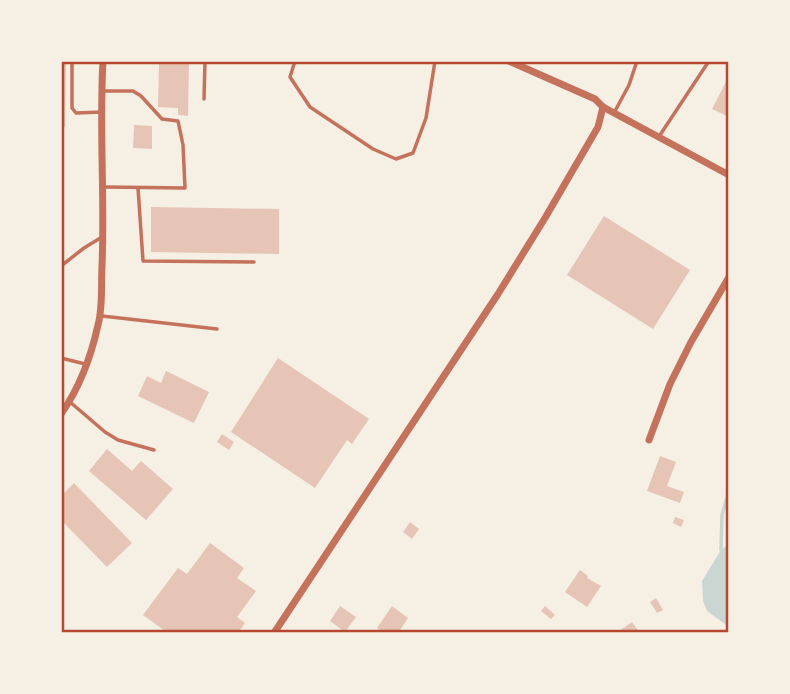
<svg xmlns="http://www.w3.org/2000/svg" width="790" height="694" font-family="Literata,serif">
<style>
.water{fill:#c9d6d2}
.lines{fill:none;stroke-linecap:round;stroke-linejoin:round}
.stream{stroke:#c9d6d2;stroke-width:3.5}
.building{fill:#e6c5b7}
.service{stroke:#c5725c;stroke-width:3.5}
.minor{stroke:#c5725c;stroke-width:7}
.neatline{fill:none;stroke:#b5482f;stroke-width:2.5}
</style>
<rect width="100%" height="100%" fill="#f6efe4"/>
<polygon class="water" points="729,544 729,627 707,611 703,601 702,581 721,550"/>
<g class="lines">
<polyline class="stream" points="723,553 721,550 722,515 729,490"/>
</g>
<g class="building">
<polygon points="61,61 66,61 65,127 61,127"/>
<polygon points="159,61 189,61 188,116 178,115 178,108 158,107"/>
<polygon points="729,76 729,117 712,109"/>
<polygon points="134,125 152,126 152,149 133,148"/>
<polygon points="151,207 279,209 279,254 151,252"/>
<polygon points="604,216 690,270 653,329 567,275"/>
<polygon points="278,358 369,419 352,444 347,440 315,488 231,432"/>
<polygon points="166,371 209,392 194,423 138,396 147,376 161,383"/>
<polygon points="222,434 234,442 229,450 217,442"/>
<polygon points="107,449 132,471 141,461 173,489 146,520 89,471"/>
<polygon points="660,456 676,462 667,486 684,492 680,503 647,491"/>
<polygon points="74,483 132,543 107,567 61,520 61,496"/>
<polygon points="675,517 684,520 681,527 673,523"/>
<polygon points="410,522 419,529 412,539 403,532"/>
<polygon points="210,543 244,568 237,578 256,591 237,617 245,623 238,633 168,633 143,615 178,568 187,574"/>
<polygon points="580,570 588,576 587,578 601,586 587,607 565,592"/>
<polygon points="656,598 663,610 657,613 650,602"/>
<polygon points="340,606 356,617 345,632 330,621"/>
<polygon points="392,606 408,618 398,633 384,633 377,628"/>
<polygon points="545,606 555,615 551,619 541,611"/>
<polygon points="632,622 640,633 616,633"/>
</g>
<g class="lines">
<g class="service">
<polyline points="72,61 72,108 76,113 102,112"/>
<polyline points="295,61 290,77 310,107 373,149 396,159 413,153 426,118 435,61"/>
<polyline points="104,91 133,91 141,96 162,119 178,121 183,145 185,188 104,187"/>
<polyline points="204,99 205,61"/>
<polyline points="615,111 629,85 637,61"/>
<polyline points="660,135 709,61"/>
<polyline points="138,188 143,261 254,262"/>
<polyline points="61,266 84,248 102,237"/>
<polyline points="102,316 217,329"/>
<polyline points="61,358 85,364"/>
<polyline points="70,402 105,432 118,440 154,450"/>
</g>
<g class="minor">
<polyline points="509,61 595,99 603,107 729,175"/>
<path d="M61,414c19,-27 30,-57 37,-89 5,-18 3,-40 4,-59 3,-68 -3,-137 1,-205"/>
<polyline points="649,440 670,384 691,342 729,277"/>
<polyline points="274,633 498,294 545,218 598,127 603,107"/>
</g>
</g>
<rect width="790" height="694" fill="none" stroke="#f6efe4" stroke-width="126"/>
<rect x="63" y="63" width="664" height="568" class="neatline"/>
</svg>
